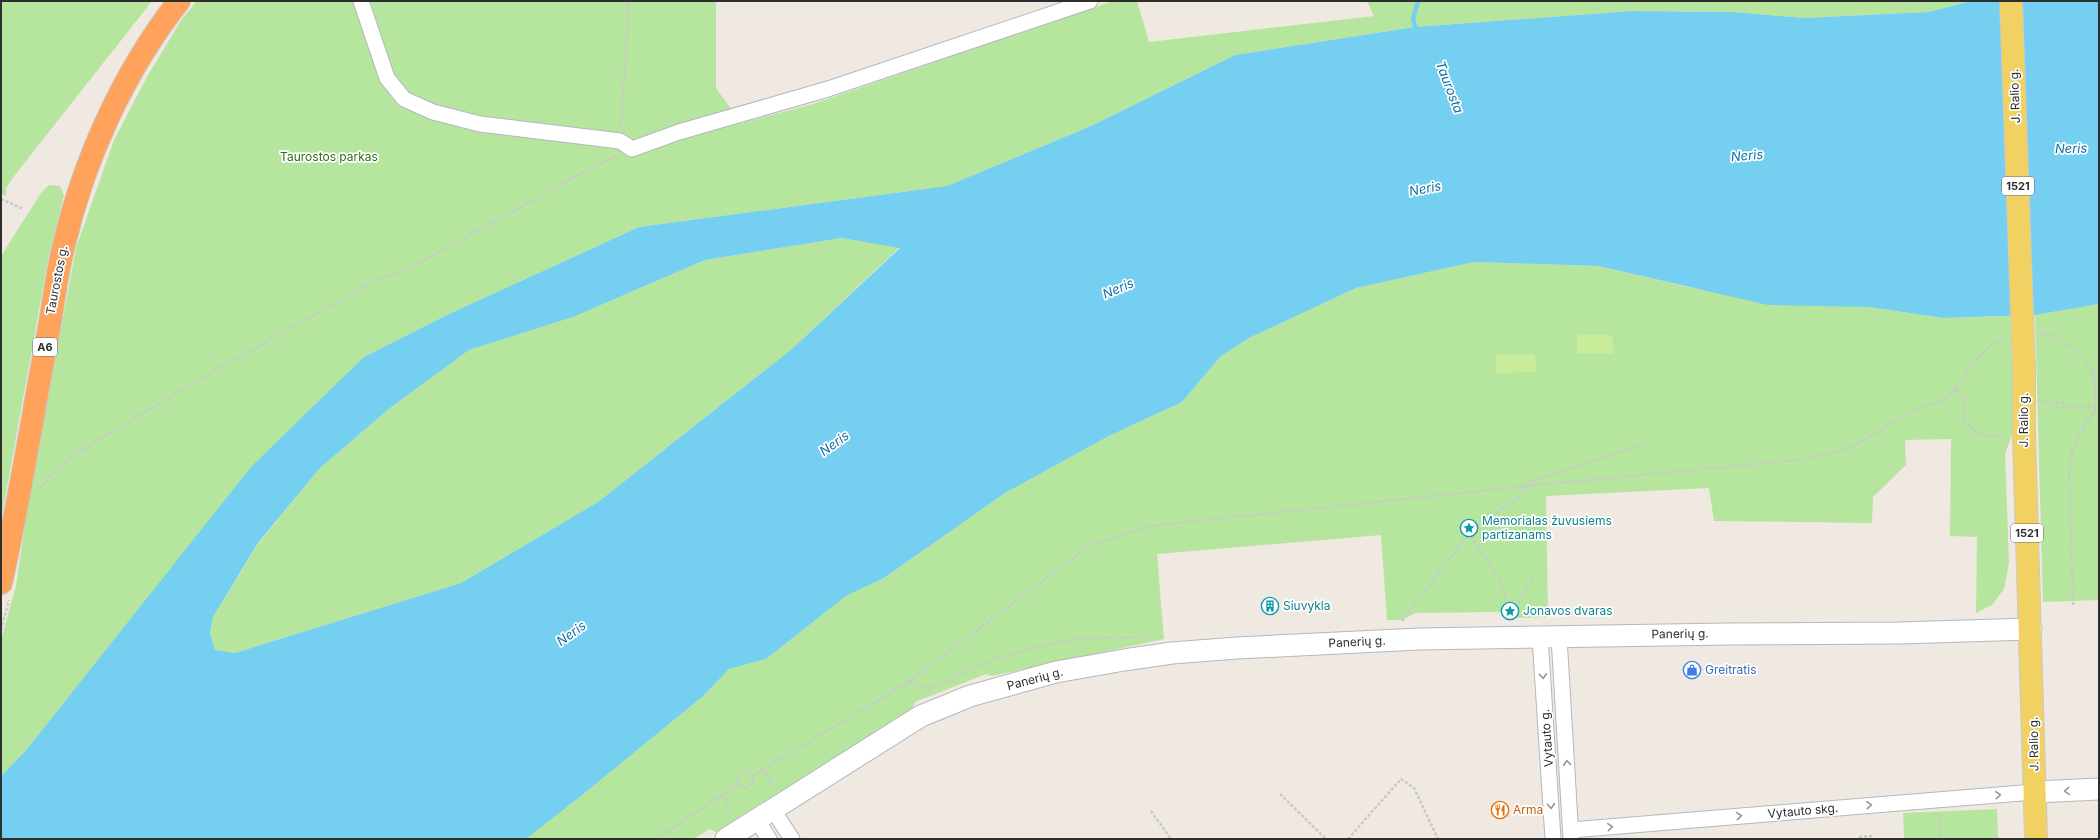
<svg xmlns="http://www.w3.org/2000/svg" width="2100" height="840" font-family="Inter,sans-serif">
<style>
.green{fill:#b6e59e}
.pitch{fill:#c9ec9a}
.water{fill:#75cff0;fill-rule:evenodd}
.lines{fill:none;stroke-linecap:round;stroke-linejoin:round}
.stream{stroke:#75cff0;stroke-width:4.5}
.street-casing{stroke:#b4b7c1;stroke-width:17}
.secondary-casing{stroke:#b4b7c1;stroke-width:23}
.primary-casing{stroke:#c9c9c9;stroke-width:24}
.highway-casing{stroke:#c9c9c9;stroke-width:24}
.path{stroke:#c9c9c9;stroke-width:2.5;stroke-dasharray:3 2;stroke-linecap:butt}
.street{stroke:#fff;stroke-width:15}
.secondary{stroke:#fff;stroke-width:21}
.primary{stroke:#f2d163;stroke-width:22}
.highway{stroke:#ffa35c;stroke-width:22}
.primary-bridge-casing{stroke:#c9c9c9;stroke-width:24;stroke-linecap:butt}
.primary-bridge{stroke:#f2d163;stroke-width:22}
.oneway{stroke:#969696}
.labels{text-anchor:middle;stroke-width:3.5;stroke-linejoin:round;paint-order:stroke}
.shield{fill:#fff;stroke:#6d6d6d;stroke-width:1}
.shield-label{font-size:11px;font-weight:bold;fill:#2e2e2e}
.street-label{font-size:12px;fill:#2e2e2e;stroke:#fff}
.park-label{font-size:12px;fill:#2c6e1b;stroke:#fff}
.culture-label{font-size:12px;fill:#0d838f;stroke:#fff;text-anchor:start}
.shop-label{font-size:12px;fill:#366cbe;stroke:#fff;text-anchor:start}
.food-label{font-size:12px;fill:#c56008;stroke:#fff;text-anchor:start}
.water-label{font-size:13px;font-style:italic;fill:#0d6fa3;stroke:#fff}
</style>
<rect width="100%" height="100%" fill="#efe9e1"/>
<g class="green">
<polygon points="1,1 152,1 15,175 6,188 6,196 1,194"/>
<polygon points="197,1 716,1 716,88 741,123 816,103 1113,1 1137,1 1149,42 1374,16 1367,1 1972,1 1928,12 1804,18 1732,12 1632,11 1415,27 1235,55 1091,126 947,186 639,227 449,314 364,357 28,748 1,776 1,640 16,586 28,504 76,248 114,140 148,75 182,19"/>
<polygon points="49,185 60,186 64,195 48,260 1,521 1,256 41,193"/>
<polygon points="842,238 900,247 792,349 598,502 461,583 235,653 215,650 210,633 213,617 258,544 319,469 390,408 469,350 573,317 705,260"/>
<polygon points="1474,262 1598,266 1696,289 1869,307 1943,318 2010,316 2015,427 2005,454 2009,563 2004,589 1992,605 1976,613 1977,537 1950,536 1951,439 1905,440 1906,465 1873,497 1872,523 1714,521 1709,488 1546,496 1548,617 1512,618 1499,612 1416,613 1401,620 1387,620 1381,535 1157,554 1164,639 992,676 986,674 915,702 913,708 716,832 709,829 694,839 526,839 581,796 702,697 729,669 766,659 846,596 884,578 1005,493 1109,436 1182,402 1221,356 1249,338 1356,288"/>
<polygon points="2099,304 2099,600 2043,602 2035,315"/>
<polygon points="1997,809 1998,839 1904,839 1903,813"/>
</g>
<g class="pitch">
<polygon points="1577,334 1612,335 1614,354 1577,353"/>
<polygon points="1535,354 1536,372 1496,373 1496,355"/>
</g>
<path class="water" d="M1972,1h127v303l-64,11 -92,3 -74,-11 -101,-2 -170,-39 -124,-4 -118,26 -107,50 -28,18 -39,46 -73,34 -104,57 -121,85 -38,18 -80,63 -37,10 -27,28 -121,99 -55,43h-525v-63l27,-28 223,-281 113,-110 85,-43 190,-87 308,-41 144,-60 144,-71 180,-28 217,-16 100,1 72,6 124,-6zM842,238l58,10 -108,101 -194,153 -137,81 -226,70 -20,-3 -5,-17 3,-16 45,-74 61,-74 71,-61 79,-58 104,-33 132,-57z"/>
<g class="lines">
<polyline class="stream" points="1417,32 1413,19 1418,1"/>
<defs>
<g id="street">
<polyline points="361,1 387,78 404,99 433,112 480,124 620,141 632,149 679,132 828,89 1090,1"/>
<polyline points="1540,637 1553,839"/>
<polyline points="1559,637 1571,839"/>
<polyline points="773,810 792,839"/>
<polyline points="757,820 769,839"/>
<polyline points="1571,830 2035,792"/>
</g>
<g id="secondary">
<polyline points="2035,792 2099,789"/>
<polyline points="726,839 921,716 970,696 1056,672 1124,660 1172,653 1237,648 1419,639 1728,634 1899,633 2031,629"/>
</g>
<polyline id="primary" points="2024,370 2024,437 2036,839"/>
<path id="highway" d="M1,583c19,-85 32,-170 48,-255 5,-28 8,-56 15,-83 20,-86 60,-174 115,-244"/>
</defs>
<use href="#street" class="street-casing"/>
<use href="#secondary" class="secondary-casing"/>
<use href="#primary" class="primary-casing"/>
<use href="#highway" class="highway-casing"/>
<g class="path">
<polyline points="621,126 629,1"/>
<polyline points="1,199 23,209"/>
<path d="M2040,334c25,-2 41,26 59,39"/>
<path d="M2091,369c6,15 5,28 3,44"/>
<polyline points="1956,389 1965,398 1963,419 1977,434 2005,437"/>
<polyline points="2041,402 2063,403 2063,406 2094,407"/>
<polyline points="40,489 50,475 72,456 186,387 369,284 413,266 595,166 617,156"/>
<polyline points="1469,533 1518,498 1531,481 1639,445"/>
<polyline points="2073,605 2069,475 2072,450 2088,420 2099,407"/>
<polyline points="1508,620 1534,576"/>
<polyline points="1402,621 1469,533 1501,582 1505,593 1507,621"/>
<polyline points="1,630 9,600"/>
<polyline points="910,682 929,689 991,660 1049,644 1083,638 1146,637"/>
<polyline points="763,770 774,787"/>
<circle cx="745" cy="780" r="8"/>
<polyline points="752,776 907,683 1092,544 1150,526 1527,486 1796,460 1845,450 1864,440 1911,411 1945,399 1956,389 1977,358 1993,344 2005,338"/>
<polyline points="1280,794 1326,839"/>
<polyline points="721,795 733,813"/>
<polyline points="1151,811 1171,839"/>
<polyline points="1939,814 1940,839"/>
<polyline points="1859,837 1872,836"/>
<polyline points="655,839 738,785"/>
<polyline points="1348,839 1401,779 1414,788 1438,839"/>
</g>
<use href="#street" class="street"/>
<use href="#secondary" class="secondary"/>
<use href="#primary" class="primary"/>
<use href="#highway" class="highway"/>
<defs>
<polyline id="primary-bridge" points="2011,1 2024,370"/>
</defs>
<use href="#primary-bridge" class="primary-bridge-casing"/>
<use href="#primary-bridge" class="primary-bridge"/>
</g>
<defs><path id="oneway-chevron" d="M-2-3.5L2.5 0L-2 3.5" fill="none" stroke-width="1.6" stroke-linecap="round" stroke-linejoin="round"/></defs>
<g class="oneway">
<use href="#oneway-chevron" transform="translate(1543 676) rotate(86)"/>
<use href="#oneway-chevron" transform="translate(1567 763) rotate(-94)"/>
<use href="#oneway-chevron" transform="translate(2067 791) rotate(177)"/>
<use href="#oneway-chevron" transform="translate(1998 795) rotate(-5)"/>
<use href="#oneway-chevron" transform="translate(1869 805) rotate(-4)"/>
<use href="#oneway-chevron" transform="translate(1551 806) rotate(86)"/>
<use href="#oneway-chevron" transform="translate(1739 816) rotate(-5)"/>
<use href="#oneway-chevron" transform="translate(1610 827) rotate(-5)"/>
</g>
<defs>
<symbol id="sight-ring" viewBox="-11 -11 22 22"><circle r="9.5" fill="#fff" stroke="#0f9aa8" stroke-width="1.5"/><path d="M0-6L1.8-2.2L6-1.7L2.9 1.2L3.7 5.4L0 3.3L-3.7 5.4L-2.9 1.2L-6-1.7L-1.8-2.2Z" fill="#0f9aa8"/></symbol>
<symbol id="building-ring" viewBox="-11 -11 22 22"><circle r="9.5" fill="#fff" stroke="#0f9aa8" stroke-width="1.5"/><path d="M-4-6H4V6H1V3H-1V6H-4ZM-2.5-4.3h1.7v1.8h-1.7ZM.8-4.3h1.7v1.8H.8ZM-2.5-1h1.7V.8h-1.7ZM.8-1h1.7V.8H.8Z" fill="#0f9aa8"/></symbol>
<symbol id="shop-ring" viewBox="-11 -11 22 22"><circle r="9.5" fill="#fff" stroke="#3f7fe0" stroke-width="1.5"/><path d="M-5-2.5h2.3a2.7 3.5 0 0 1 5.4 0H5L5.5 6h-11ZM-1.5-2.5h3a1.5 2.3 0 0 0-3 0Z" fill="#3f7fe0"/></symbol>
<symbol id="restaurant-ring" viewBox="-11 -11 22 22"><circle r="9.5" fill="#fff" stroke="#e8710a" stroke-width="1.5"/><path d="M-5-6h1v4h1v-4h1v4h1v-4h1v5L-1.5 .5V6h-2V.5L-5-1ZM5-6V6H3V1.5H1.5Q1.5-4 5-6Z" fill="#e8710a"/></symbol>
</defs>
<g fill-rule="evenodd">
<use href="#sight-ring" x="1459" y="518" width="20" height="20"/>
<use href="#building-ring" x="1260" y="596" width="20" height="20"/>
<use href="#sight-ring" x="1500" y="601" width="20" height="20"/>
<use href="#shop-ring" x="1682" y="660" width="20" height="20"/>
<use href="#restaurant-ring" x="1490" y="800" width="20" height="20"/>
</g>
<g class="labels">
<g class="shield">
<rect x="2002" y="177" width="32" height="18" rx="3"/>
<rect x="33" y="338" width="24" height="18" rx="3"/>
<rect x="2011" y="524" width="32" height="18" rx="3"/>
</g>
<g class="shield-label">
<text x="2018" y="190">1521</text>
<text x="45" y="351">A6</text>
<text x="2027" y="537">1521</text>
</g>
<g class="street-label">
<text transform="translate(2015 96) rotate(-92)" y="4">J. Ralio g.</text>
<text transform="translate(57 280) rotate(-79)" y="4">Taurostos g.</text>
<text transform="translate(2024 420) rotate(-90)" y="4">J. Ralio g.</text>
<text transform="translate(1680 634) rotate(-1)" y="4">Panerių g.</text>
<text transform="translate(1357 642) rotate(-3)" y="4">Panerių g.</text>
<text transform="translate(1035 679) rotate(-15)" y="4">Panerių g.</text>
<text transform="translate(1547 738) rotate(-94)" y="4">Vytauto g.</text>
<text transform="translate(2034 744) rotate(-91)" y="4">J. Ralio g.</text>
<text transform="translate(1803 811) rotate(-5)" y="4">Vytauto skg.</text>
</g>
<g class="park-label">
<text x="329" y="161">Taurostos parkas</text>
</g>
<g class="culture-label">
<text x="1482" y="525">Memorialas žuvusiems<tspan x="1482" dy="14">partizanams</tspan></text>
<text x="1283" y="610">Siuvykla</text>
<text x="1523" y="615">Jonavos dvaras</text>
</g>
<g class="shop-label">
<text x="1705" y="674">Greitratis</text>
</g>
<g class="food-label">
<text x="1513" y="814">Arma</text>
</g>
<g class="water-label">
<text transform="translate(1450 87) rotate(69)" y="5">Taurosta</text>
<text transform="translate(2071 148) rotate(-1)" y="5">Neris</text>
<text transform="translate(1747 155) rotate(-5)" y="5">Neris</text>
<text transform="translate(1425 188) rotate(-11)" y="5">Neris</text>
<text transform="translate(1118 288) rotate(-23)" y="5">Neris</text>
<text transform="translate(834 443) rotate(-36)" y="5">Neris</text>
<text transform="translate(571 633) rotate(-36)" y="5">Neris</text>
</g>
</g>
<rect width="2100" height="840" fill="none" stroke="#2e2e2e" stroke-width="4"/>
</svg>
